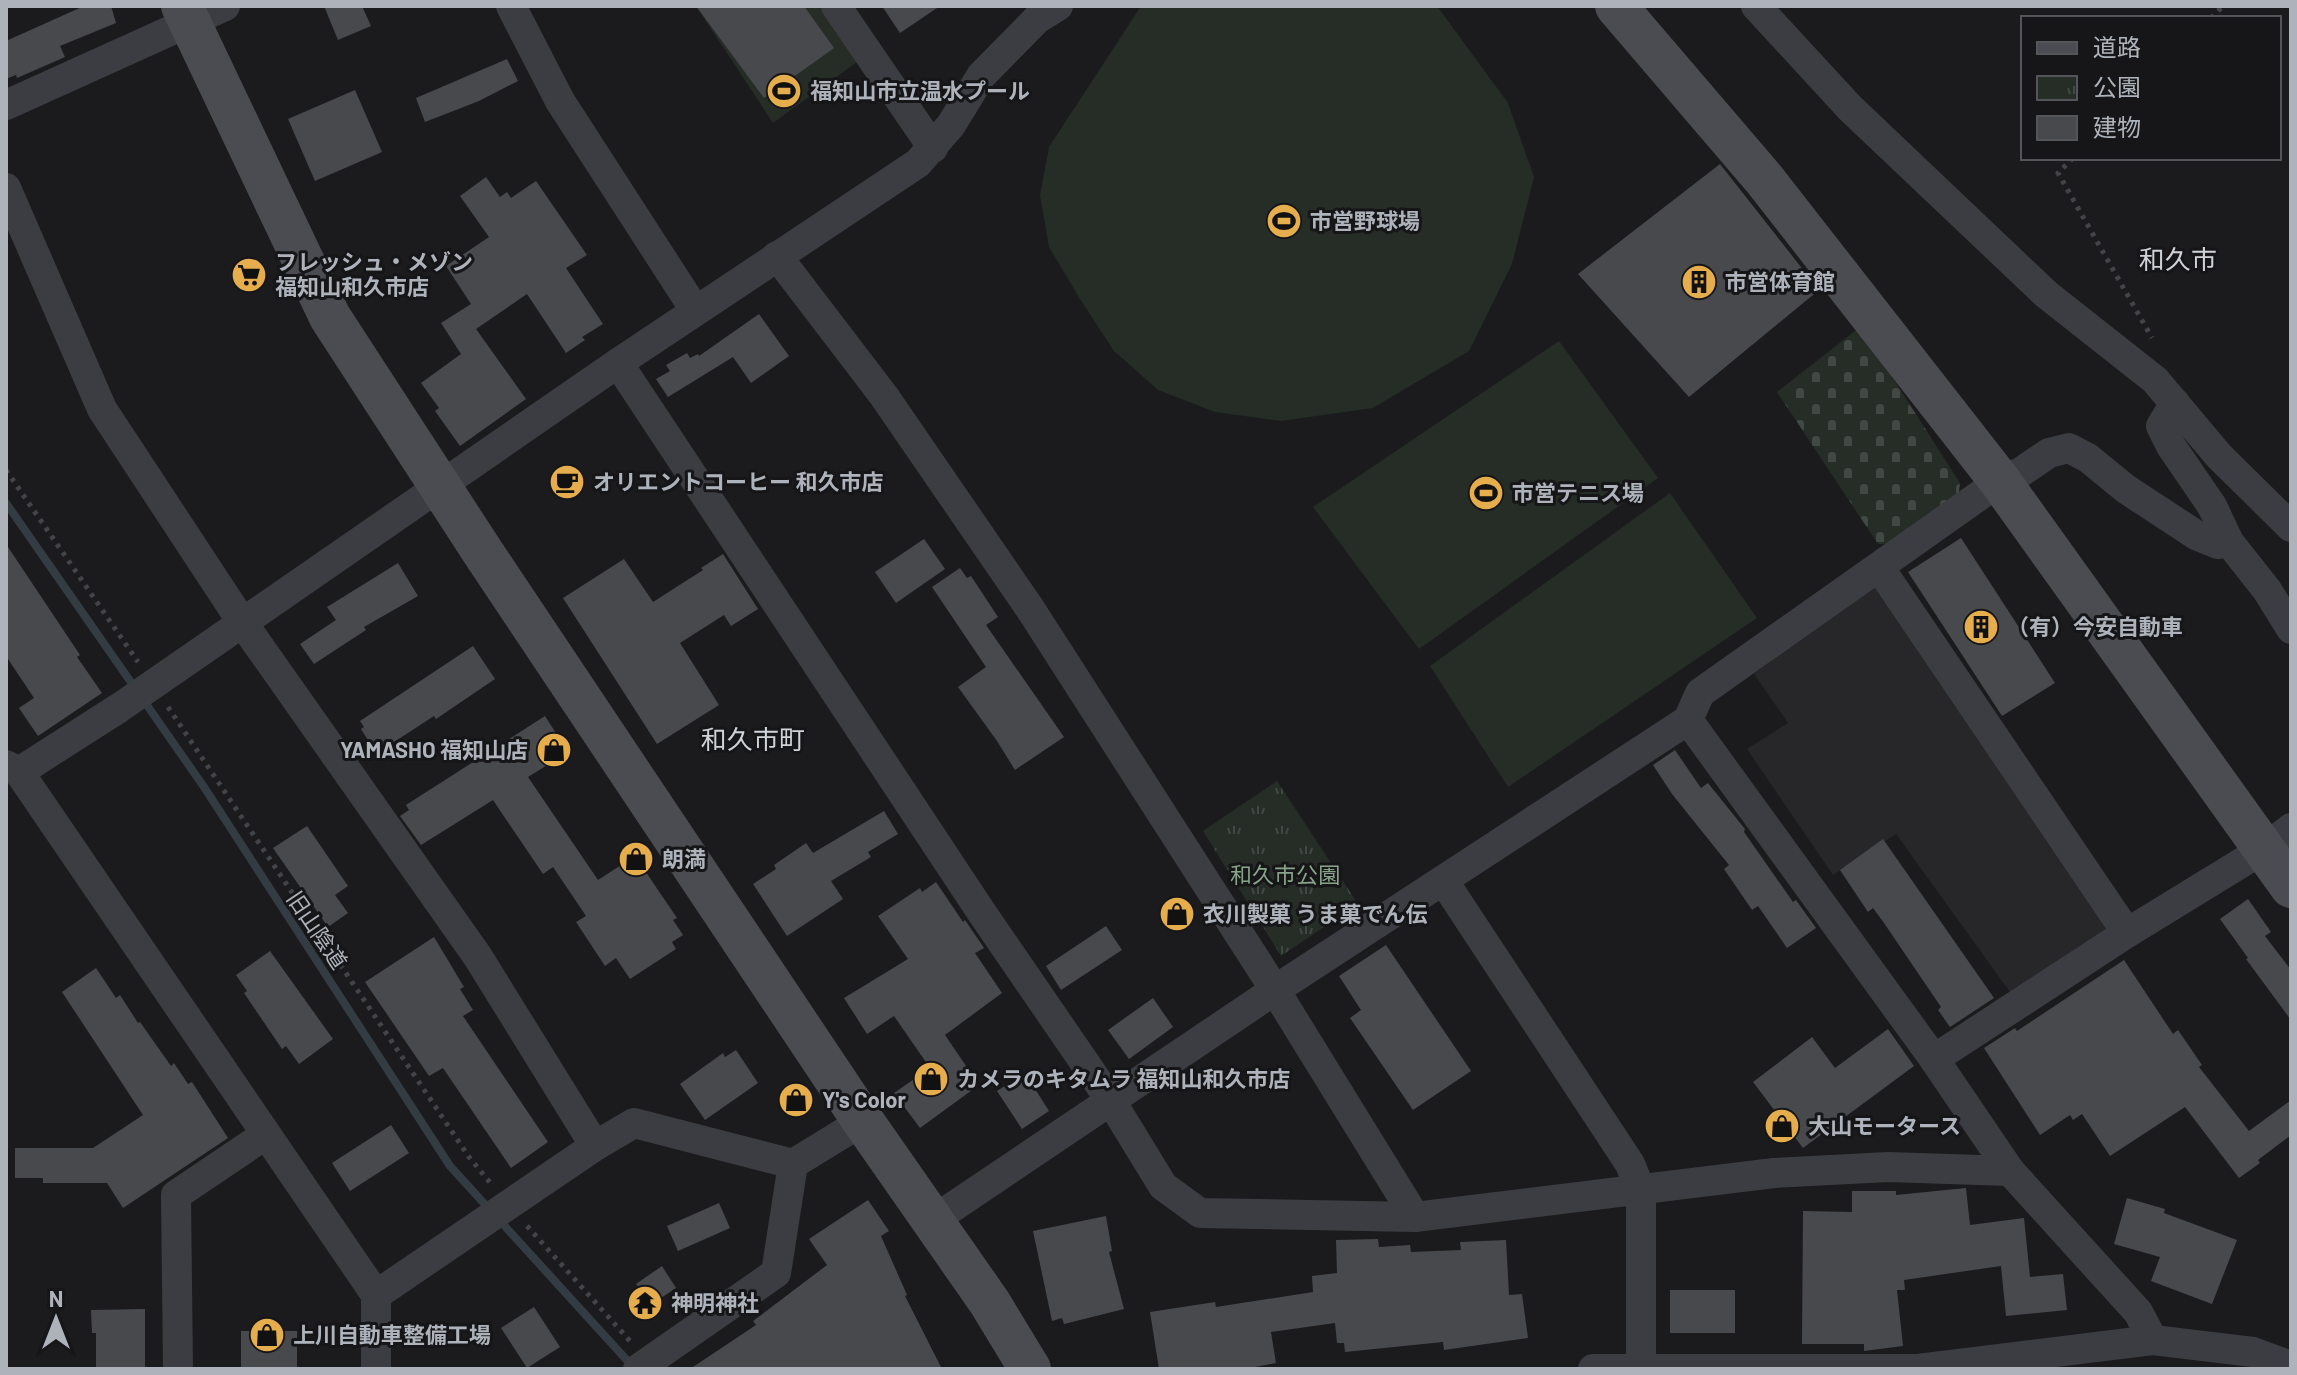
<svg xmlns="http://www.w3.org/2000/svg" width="2297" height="1375" font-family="Barlow,'Noto Sans JP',sans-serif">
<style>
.built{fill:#27272a}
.cemetery{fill:url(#cemetery-stones)}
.park{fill:url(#park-tufts)}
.pitch{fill:#252d26}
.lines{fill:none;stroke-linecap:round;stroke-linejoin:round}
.stream{stroke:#333c42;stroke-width:8}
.building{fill:#48494d}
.path{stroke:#424448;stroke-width:5;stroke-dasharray:4 6;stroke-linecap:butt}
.street{stroke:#3c3d42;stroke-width:30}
.secondary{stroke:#4a4c51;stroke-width:42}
.labels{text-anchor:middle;stroke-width:6;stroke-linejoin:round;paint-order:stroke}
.poi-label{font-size:22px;font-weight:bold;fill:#aeb3bb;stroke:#161618;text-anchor:start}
.park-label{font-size:22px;fill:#87a488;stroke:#161618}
.street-label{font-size:22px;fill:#aeb3bb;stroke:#161618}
.quarter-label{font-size:26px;fill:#cfd2d7;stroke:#161618}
</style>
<defs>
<pattern id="cemetery-stones" width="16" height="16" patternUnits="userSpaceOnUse" patternTransform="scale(2)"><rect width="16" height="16" fill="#252d26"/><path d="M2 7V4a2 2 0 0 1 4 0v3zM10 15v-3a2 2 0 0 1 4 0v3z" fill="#424944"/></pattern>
<pattern id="park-tufts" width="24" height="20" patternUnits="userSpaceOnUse" patternTransform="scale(2)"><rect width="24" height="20" fill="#252d26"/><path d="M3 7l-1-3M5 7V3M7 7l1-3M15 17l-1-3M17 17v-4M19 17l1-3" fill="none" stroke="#424944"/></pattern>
</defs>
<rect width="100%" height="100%" fill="#1b1b1d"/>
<polygon class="built" points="1881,583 2107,929 2010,992 1896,834 1833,875 1747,749 1788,723 1754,674 1867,585"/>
<polygon class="cemetery" points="1860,327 1960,483 1959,492 1888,544 1878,544 1777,392"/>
<polygon class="park" points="1277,781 1358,904 1281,956 1203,831"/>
<g class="pitch">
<polygon points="696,6 826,6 861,59 773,123"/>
<polygon points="1141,6 1437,6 1508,103 1534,177 1512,264 1469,351 1373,408 1281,421 1215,412 1158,390 1114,351 1080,299 1049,247 1040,195 1049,147"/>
<polygon points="1559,341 1658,478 1419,649 1313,507"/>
<polygon points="1670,493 1757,618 1508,787 1430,666"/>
</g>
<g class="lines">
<polyline class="stream" points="6,503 204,787 450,1166 634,1368"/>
</g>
<g class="building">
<polygon points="84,6 111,6 116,23 60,46 65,57 17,78 16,75 6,79 6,41"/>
<polygon points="324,6 362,6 371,26 338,40"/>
<polygon points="696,6 804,6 834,48 764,98"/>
<polygon points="882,6 940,6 900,33"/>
<polygon points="507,59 518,81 479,101 425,122 416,98"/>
<polygon points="355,90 382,152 315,181 288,119"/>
<polygon points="1720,164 1819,290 1689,397 1578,274"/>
<polygon points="486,177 500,197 507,192 511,198 536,181 587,255 566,268 603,324 582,337 585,340 566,353 527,294 476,329 526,399 460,446 435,411 439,408 421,383 461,354 441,323 471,304 446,266 489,237 460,196"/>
<polygon points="759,314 789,356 751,383 733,357 668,397 656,379 670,371 666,365 687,353 690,358 698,354 699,356"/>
<polygon points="1961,538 2055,683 2002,716 1908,572"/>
<polygon points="924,539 945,569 896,603 875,572"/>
<polygon points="6,544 80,655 77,657 102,693 38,736 19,708 34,698 6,656"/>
<polygon points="723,554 758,609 731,626 724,615 680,643 719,705 657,744 563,598 624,559 653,602 703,570 701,568"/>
<polygon points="398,563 418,596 364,627 366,630 314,664 300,644 336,620 327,607"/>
<polygon points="960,568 967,578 971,576 998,617 986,625 1064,737 1015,770 997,741 958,687 986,667 932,587"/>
<polygon points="473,646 495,679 436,719 434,716 391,744 389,740 374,750 361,729 364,727 360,721"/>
<polygon points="545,716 568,752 528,777 598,880 635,856 677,918 673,920 683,935 672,942 676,949 630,979 616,958 605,966 576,922 586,916 553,867 543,874 493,800 421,845 400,816 409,810 406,805"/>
<polygon points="1675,750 1701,788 1708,783 1745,829 1744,832 1793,902 1796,900 1816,928 1787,948 1758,906 1752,910 1724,869 1729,865 1672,794 1653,765"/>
<polygon points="884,811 898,834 868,852 871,857 831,881 843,899 787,936 753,884 776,869 774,865 806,843 813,853"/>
<polygon points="307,826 348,886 335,895 348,913 328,927 273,848"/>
<polygon points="1883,839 1994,998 1950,1027 1938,1010 1941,1007 1884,923 1873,908 1868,912 1840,870"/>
<polygon points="936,882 963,922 965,920 984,948 975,953 1002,993 945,1035 979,1085 920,1128 894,1093 930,1068 894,1016 867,1034 844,998 908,959 878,916 920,888 922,892"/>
<polygon points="2248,899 2271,932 2265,936 2291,970 2291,1020 2246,959 2248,958 2220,919"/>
<polygon points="1106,926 1122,950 1061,990 1046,966"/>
<polygon points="434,937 464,987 460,989 473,1010 463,1016 548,1142 511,1168 443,1068 429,1076 365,982"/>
<polygon points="1386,945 1471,1071 1413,1110 1350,1018 1361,1010 1339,976"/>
<polygon points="270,951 333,1039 299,1064 286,1046 282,1049 244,993 247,991 236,975"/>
<polygon points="2124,960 2173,1034 2178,1030 2202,1065 2199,1067 2249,1131 2291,1100 2291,1135 2258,1160 2260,1163 2239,1178 2185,1107 2110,1156 2082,1114 2073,1120 2070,1115 2040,1135 1984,1048 2015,1028 2017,1031"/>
<polygon points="96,968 116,998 120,995 138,1023 140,1022 171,1066 174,1063 188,1084 192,1082 228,1138 123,1208 107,1183 43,1183 43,1178 15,1178 15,1148 93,1148 143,1115 62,992"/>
<polygon points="1153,998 1173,1027 1129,1059 1108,1030"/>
<polygon points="1888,1029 1914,1066 1803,1148 1753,1082 1812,1037 1835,1068"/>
<polygon points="736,1050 758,1083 705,1120 680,1084 723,1053 725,1057"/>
<polygon points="1025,1073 1049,1111 1022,1129 997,1091"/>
<polygon points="391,1125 409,1153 350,1191 332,1163"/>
<polygon points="1966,1188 1970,1225 2024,1218 2030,1277 2063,1274 2067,1310 2006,1316 2001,1266 1904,1280 1905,1290 1897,1290 1903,1346 1864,1351 1864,1344 1802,1344 1803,1211 1852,1212 1852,1191 1896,1191 1896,1195"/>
<polygon points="2127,1198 2165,1209 2164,1213 2237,1240 2212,1304 2151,1281 2160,1257 2114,1244"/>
<polygon points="868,1200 889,1231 881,1236 907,1295 905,1296 942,1369 690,1369 756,1325 753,1321 827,1265 809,1239"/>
<polygon points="719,1203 730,1228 678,1251 667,1226"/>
<polygon points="1106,1216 1112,1251 1109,1252 1124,1309 1064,1324 1062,1318 1052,1321 1033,1231"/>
<polygon points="1378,1239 1379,1247 1410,1245 1411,1252 1461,1250 1460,1242 1506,1240 1509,1295 1522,1294 1528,1338 1444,1350 1443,1342 1345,1352 1344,1343 1337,1343 1335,1323 1271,1332 1276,1363 1245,1369 1159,1369 1150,1312 1215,1302 1216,1307 1313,1292 1312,1276 1337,1273 1336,1240"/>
<polygon points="662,1266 676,1288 652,1304 636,1284"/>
<rect x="1670" y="1290" width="65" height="43"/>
<polygon points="534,1307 560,1347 527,1368 501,1328"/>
<polygon points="145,1309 145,1369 96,1369 96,1333 92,1333 91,1310"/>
<rect x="241" y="1331" width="56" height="38"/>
</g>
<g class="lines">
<g class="path">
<polyline points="2211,18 2223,6"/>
<polyline points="2073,158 2058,173 2152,338"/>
<polyline points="6,470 138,662"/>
<polyline points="168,707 469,1157 492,1185"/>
<polyline points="527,1226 630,1341"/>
</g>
<g class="street">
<polyline points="511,6 560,101 695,310"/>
<polyline points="836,6 933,148"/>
<polyline points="1756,6 1850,108 2046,294 2155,380 2219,456 2291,527"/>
<polyline points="6,105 225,6"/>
<polyline points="6,188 102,409 242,622 478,957 595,1146"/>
<polyline points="777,256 884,396 1031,610 1275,990 1415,1217"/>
<polyline points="618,363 980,910 1111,1101 1163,1186 1200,1213 1415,1217 1774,1173 1888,1167 2010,1171"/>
<polyline points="2175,403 2161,426 2171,446 2212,506 2229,542 2267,590 2291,629"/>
<polyline points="1879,567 2127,933"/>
<polyline points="1688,720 1934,1059 2010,1171 2138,1312 2153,1340"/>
<polyline points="6,765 19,772 119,708 618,363 918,163 951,125 981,76 1037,19 1058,6"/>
<polyline points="19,772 376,1295 376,1369"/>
<polyline points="1443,880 1630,1164 1641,1191 1641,1367"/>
<polyline points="1934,1059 2127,933 2264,849 2291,828"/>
<polyline points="932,1221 1275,990 1688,720 1700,693 2000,481 2021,472 2049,453 2069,448 2088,458 2126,489 2196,535 2218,544 2229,542"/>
<polyline points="376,1295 595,1146 634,1123 793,1164 863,1121"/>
<polyline points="178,1369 176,1195 265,1135"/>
<polyline points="638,1369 776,1273 793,1164"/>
<polyline points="1593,1369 1918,1369 2153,1340 2253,1352 2291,1366"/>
</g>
<g class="secondary">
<polyline points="182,6 330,317 484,554 863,1121 990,1303 1030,1369"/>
<polyline points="1616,6 1764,179 2000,481 2291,887"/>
</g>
</g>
<defs>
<symbol id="stadium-disc" viewBox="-11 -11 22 22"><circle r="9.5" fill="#e5ad4b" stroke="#161618"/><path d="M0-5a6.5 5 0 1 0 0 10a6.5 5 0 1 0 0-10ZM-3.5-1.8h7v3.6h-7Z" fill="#111"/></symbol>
<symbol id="supermarket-disc" viewBox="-11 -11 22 22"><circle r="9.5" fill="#e5ad4b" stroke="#161618"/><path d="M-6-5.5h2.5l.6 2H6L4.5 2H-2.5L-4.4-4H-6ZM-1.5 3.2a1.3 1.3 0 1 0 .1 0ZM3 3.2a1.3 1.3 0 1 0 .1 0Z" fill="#111"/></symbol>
<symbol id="building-disc" viewBox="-11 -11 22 22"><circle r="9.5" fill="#e5ad4b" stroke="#161618"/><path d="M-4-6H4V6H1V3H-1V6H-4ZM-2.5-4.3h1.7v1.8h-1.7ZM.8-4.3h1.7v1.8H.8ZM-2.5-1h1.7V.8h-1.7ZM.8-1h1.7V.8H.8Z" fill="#111"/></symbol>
<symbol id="cafe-disc" viewBox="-11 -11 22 22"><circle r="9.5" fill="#e5ad4b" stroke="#161618"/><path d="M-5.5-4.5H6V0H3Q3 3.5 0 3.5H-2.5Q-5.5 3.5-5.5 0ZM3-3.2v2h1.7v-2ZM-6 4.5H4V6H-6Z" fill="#111"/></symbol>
<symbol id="shop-disc" viewBox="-11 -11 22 22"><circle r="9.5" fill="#e5ad4b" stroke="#161618"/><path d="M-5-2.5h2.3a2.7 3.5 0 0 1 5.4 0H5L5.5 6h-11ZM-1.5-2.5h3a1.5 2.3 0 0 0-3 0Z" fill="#111"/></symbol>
<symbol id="temple-disc" viewBox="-11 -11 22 22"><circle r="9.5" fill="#e5ad4b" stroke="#161618"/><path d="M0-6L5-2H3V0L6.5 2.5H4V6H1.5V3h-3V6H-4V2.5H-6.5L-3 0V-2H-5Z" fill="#111"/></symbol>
</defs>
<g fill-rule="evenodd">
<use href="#stadium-disc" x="764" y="71" width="40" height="40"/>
<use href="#stadium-disc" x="1264" y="201" width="40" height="40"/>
<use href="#supermarket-disc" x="229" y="255" width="40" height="40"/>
<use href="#building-disc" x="1679" y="262" width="40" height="40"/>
<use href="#cafe-disc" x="547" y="462" width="40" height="40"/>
<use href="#stadium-disc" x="1466" y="473" width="40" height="40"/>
<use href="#building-disc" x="1961" y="607" width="40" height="40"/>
<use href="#shop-disc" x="534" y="730" width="40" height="40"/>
<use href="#shop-disc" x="616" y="839" width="40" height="40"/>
<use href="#shop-disc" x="1157" y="894" width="40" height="40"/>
<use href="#shop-disc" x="911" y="1059" width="40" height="40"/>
<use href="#shop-disc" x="776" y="1080" width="40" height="40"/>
<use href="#shop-disc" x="1762" y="1106" width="40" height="40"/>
<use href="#temple-disc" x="625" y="1283" width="40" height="40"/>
<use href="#shop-disc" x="247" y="1315" width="40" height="40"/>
</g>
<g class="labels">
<g class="poi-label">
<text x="810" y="99">福知山市立温水プール</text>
<text x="1310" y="229">市営野球場</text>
<text x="275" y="270">フレッシュ・メゾン<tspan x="275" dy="25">福知山和久市店</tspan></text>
<text x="1725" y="290">市営体育館</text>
<text x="593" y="490">オリエントコーヒー 和久市店</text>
<text x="1512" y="501">市営テニス場</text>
<text x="2007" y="635">（有）今安自動車</text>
<text x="528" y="758" text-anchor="end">YAMASHO 福知山店</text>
<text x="662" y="867">朗満</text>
<text x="1203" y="922">衣川製菓 うま菓でん伝</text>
<text x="957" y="1087">カメラのキタムラ 福知山和久市店</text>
<text x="822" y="1108">Y's Color</text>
<text x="1808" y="1134">大山モータース</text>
<text x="671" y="1311">神明神社</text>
<text x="293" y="1343">上川自動車整備工場</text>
</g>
<g class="park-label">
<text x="1285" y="883">和久市公園</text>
</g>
<g class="street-label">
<text transform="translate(317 930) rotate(56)" y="8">旧山陰道</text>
</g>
<g class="quarter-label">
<text x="2178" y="269">和久市</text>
<text x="753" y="749">和久市町</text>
</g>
</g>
<rect width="2297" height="1375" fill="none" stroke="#aeb3bb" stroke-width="16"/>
<rect x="2021" y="16" width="260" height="144" fill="#161618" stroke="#535559" stroke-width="2"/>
<rect x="2037" y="42" width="40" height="12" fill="#4a4c51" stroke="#535559" stroke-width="2"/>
<text x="2093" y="56" font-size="24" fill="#aeb3bb">道路</text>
<rect x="2037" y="76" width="40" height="24" fill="url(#park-tufts)" stroke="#535559" stroke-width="2"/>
<text x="2093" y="96" font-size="24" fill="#aeb3bb">公園</text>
<rect x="2037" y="116" width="40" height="24" fill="#48494d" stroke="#535559" stroke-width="2"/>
<text x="2093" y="136" font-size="24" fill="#aeb3bb">建物</text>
<g transform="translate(56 1319)" stroke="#161618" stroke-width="6" paint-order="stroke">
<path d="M0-6L14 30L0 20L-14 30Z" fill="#aeb3bb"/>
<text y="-12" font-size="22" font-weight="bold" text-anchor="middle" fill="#aeb3bb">N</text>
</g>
</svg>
